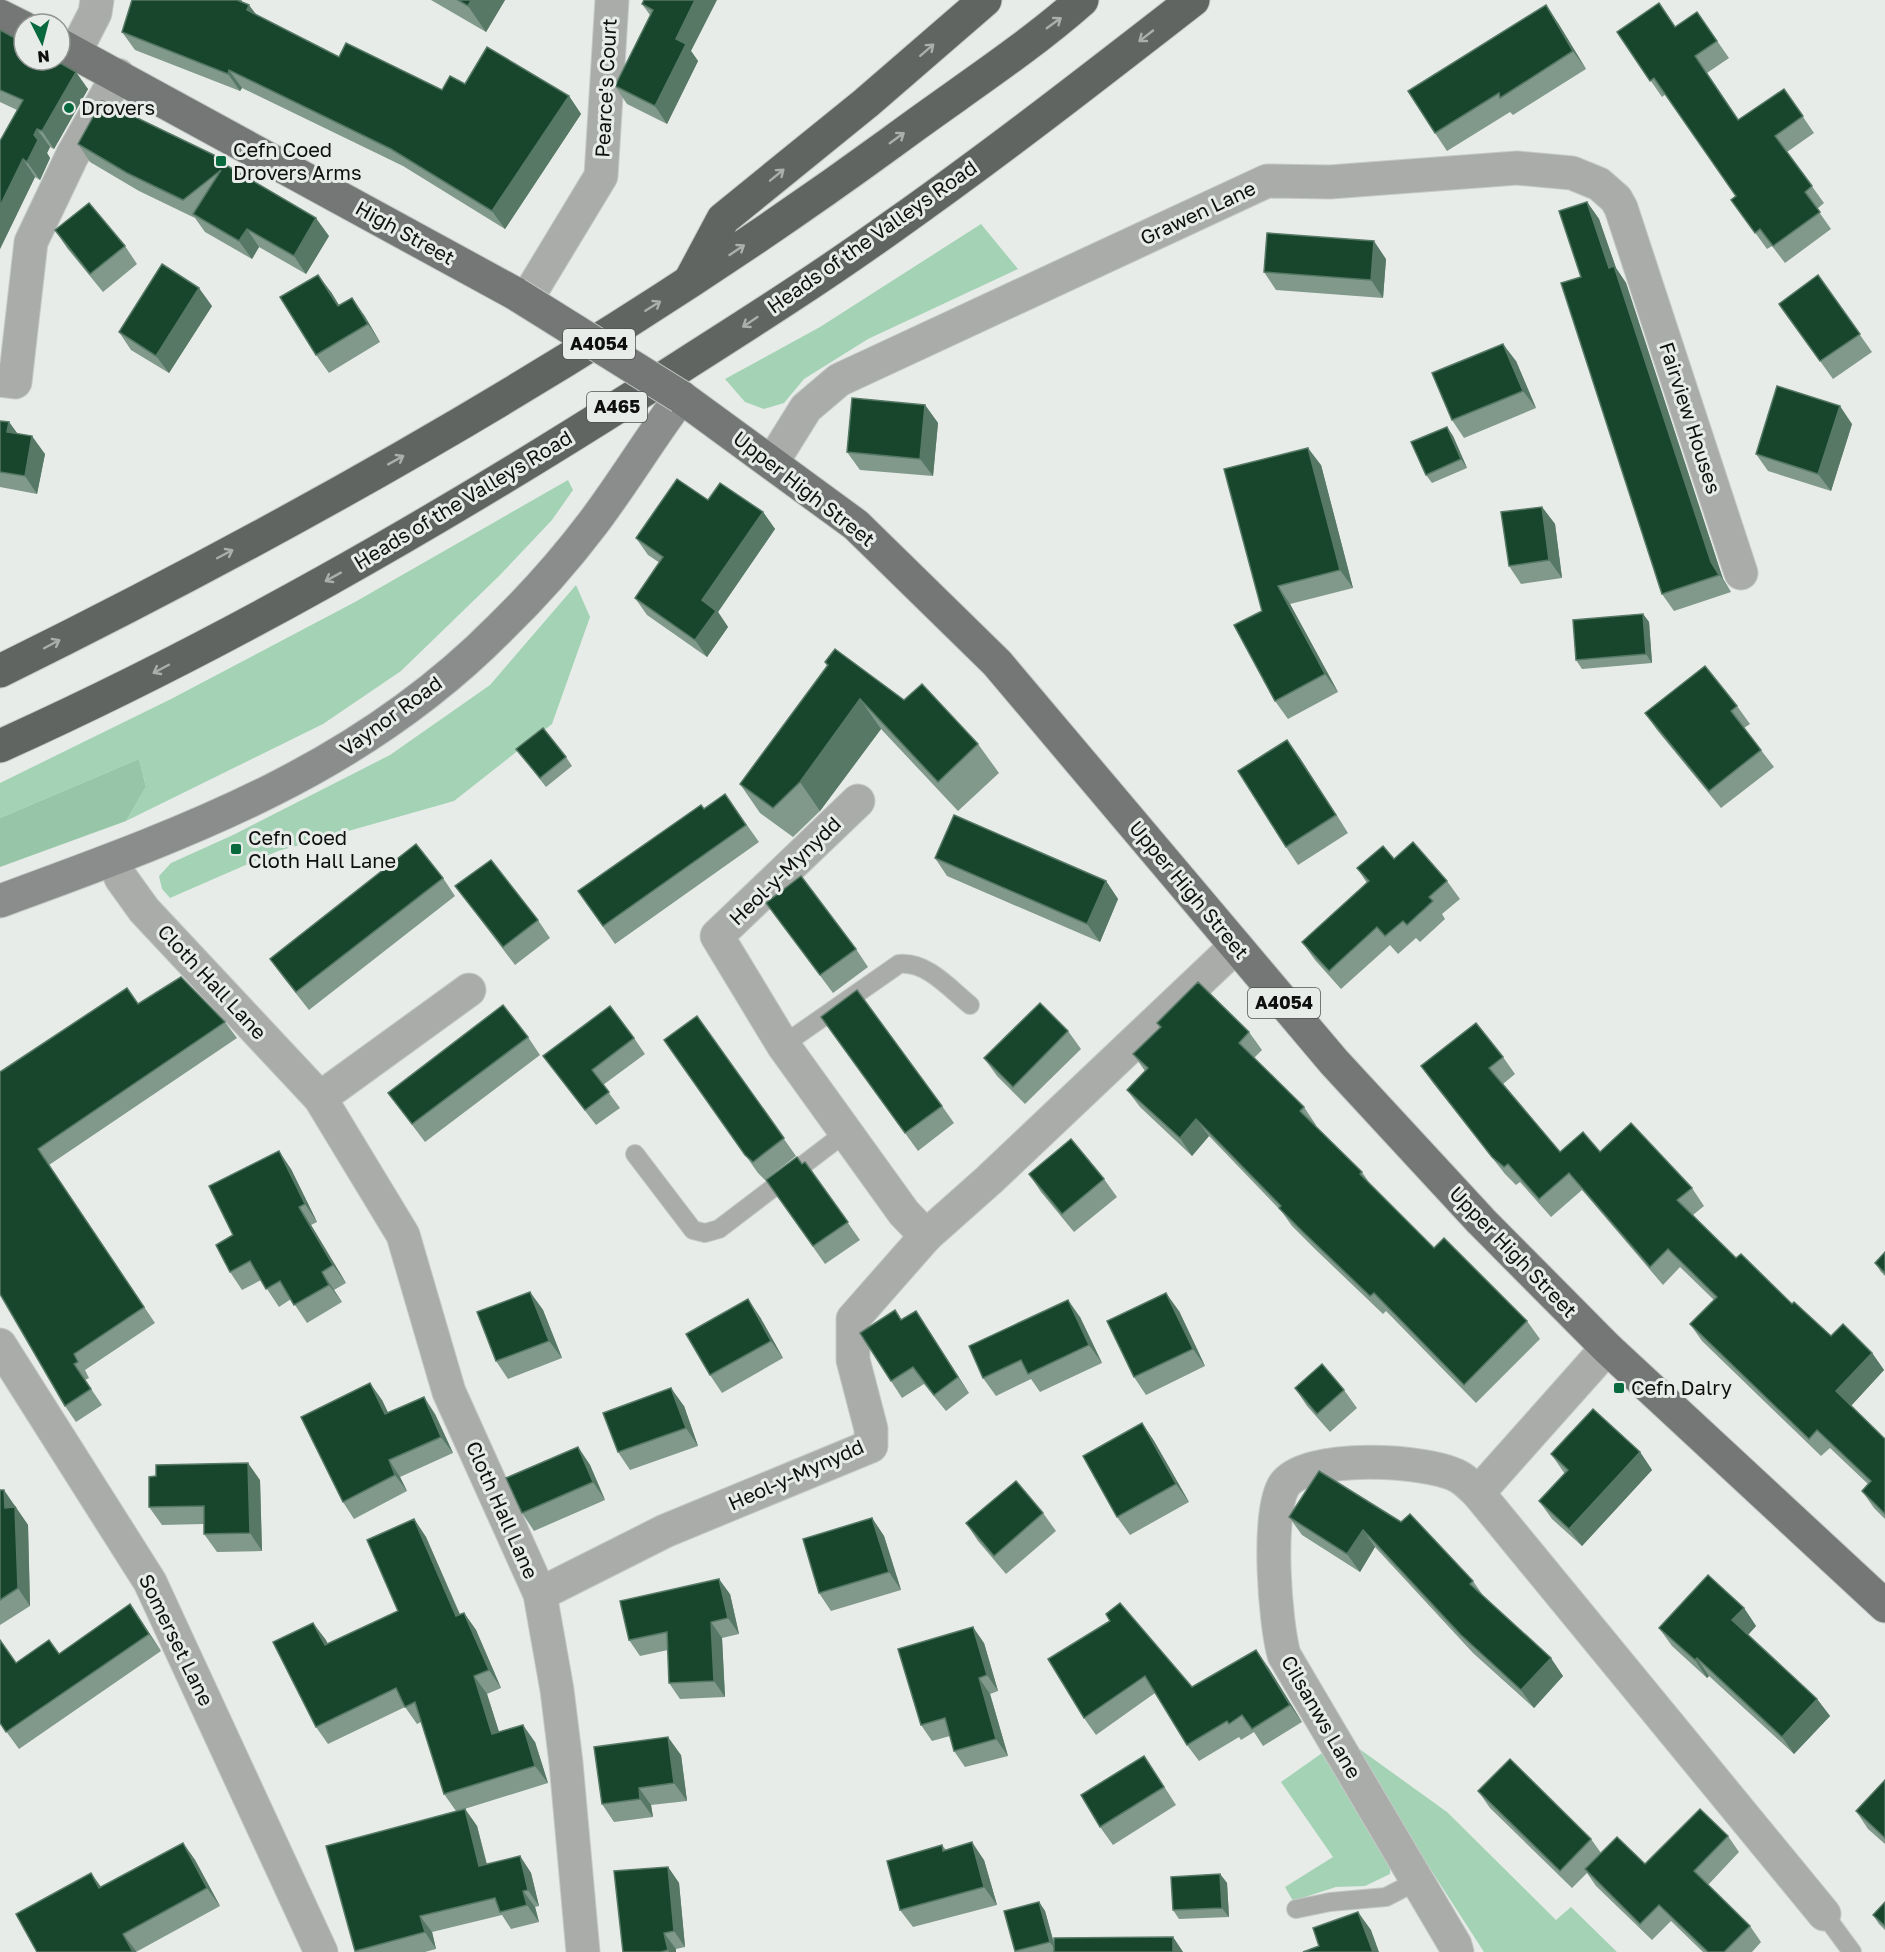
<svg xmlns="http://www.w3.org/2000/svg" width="1885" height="1952" font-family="'Golos Text',sans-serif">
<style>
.green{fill:#a3d3b4}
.forest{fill:#96c6a7}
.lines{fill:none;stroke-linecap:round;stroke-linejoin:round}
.lane-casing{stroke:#c4c9c6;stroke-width:20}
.street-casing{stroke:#c4c9c6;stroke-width:35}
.secondary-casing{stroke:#c4c9c6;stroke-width:35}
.primary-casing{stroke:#c4c9c6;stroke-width:35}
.highway-casing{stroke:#c4c9c6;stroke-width:35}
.lane{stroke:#aaacaa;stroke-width:18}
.street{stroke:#aaacaa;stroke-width:33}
.secondary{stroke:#8a8d8b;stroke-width:33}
.primary{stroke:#747775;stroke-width:33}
.highway{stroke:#616562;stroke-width:33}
.primary-bridge-casing{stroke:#c4c9c6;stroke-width:35;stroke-linecap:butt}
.primary-bridge{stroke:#747775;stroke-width:33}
.wall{fill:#80998b}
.shaded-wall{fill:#567865}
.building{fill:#18462d;stroke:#567865;stroke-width:1.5}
.oneway{stroke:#abafac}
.poi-dot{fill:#07693d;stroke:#e7ece9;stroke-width:2}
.labels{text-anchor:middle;stroke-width:6;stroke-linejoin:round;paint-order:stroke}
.shield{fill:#e7ece9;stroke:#4f5150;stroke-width:1.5}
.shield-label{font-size:18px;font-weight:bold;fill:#0e0f0e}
.street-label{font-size:20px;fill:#0e0f0e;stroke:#e7ece9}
.poi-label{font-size:20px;fill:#0e0f0e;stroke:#e7ece9;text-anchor:start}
</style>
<rect width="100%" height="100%" fill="#e7ece9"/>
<g class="green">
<polygon points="981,224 1018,269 868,339 804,379 784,403 764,409 745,402 725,379 820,327"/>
<polygon points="568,480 573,490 552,520 499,576 401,671 323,724 126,821 146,787 139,759 0,818 0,783 171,699 355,602"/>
<polygon points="576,585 590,617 552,724 454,801 278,851 170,898 162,889 159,876 171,863 233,835 390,755 490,685"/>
<polygon points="1347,1740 1447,1812 1556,1920 1571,1907 1617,1952 1484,1952"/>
<polygon points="1325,1751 1391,1858 1390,1874 1365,1886 1336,1887 1293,1901 1285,1887 1333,1857 1281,1782"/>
</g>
<polygon class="forest" points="139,759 146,787 126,821 0,867 0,818"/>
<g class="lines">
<defs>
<g id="lane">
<path d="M783,1045l116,-81c28,-3 51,25 71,41"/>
<polyline points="635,1154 693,1230 705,1233 719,1229 845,1133"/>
<polyline points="1296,1909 1330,1902 1386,1897 1417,1881"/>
<polyline points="1824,1914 1852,1952"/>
</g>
<g id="street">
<polyline points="75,52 95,13 97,0"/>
<polyline points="526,300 601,176 612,0"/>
<polyline points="0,380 15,382 31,242 72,156 118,75"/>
<polyline points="773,461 806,408 839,380 1267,181 1330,182 1517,168 1572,173 1599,184 1616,199 1621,208 1741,573"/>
<polyline points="858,801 717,936 783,1045 904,1213 926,1236"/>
<polyline points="113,860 121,878 144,910 320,1098 403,1235 449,1392 540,1594 557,1690 566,1763 583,1952"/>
<polyline points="320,1098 469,990"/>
<polyline points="0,1345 150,1582 321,1952"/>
<polyline points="1478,1493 1824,1914"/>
<polyline points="540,1594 665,1531 871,1446 871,1429 853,1360 853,1319 926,1236 989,1180 1236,946"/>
<path d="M1457,1952l-2,-7 -171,-290c-9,-33 -17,-137 -1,-168 18,-35 149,-28 178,-9 6,4 12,10 17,15l129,-145"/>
</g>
<path id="secondary" d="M0,901c185,-68 358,-129 500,-273 33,-32 65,-68 93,-105 31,-41 57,-85 88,-126"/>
<g id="primary">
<polyline points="0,16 24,28"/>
<polyline points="60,45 516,294"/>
<polyline points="681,397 856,525 997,663 1334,1062 1481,1221 1607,1348 1885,1606"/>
</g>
<g id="highway">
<polyline points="691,279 723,219 866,103 985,0"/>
<path d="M0,671c308,-152 614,-326 892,-529 63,-47 131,-90 190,-142"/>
<path d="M0,746c222,-100 433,-222 638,-352 86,-55 173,-109 255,-168 102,-72 201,-149 300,-226"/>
</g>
</defs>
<use href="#lane" class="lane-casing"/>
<use href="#street" class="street-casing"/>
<use href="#secondary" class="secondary-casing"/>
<use href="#primary" class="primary-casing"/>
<use href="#highway" class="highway-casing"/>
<use href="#lane" class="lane"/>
<use href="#street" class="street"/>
<use href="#secondary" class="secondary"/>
<use href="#primary" class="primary"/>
<use href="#highway" class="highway"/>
<defs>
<polyline id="primary-bridge" points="516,294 681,397"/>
</defs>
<use href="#primary-bridge" class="primary-bridge-casing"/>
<use href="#primary-bridge" class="primary-bridge"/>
</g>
<g class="wall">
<polygon points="132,0 242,0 242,2 256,15 339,57 442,90 465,84 569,96 581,114 505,229 403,166 242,88 240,91 135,50 122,32"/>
<polygon points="431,0 505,0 486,32"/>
<polygon points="644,0 691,51 698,61 667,124 627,104 615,86 650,15 642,4"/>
<polygon points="1697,12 1729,58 1707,73 1739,120 1784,89 1814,133 1787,152 1824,203 1817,209 1831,229 1785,263 1772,246 1767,249 1743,216 1731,200 1736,196 1666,94 1662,97 1617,32 1676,27"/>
<polygon points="1558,23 1586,69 1513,115 1510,112 1447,151 1435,133"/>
<polygon points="0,30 88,89 54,149 50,147 47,153 50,158 40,180 35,177 0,249 17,110 0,102"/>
<polygon points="78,144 216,156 220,162 329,236 306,274 259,247 252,259 205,232 195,218 139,191 90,162"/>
<polygon points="1587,202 1599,219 1616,268 1626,283 1723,579 1731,592 1674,611 1662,594 1581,277"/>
<polygon points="55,230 125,246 137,264 103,292 67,248"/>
<polygon points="1386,259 1383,298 1276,290 1264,272"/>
<polygon points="1818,275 1872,352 1833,379 1779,304"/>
<polygon points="331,292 339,305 364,315 380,342 329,373 316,355"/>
<polygon points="212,306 169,373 131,350 119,332"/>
<polygon points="1516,361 1536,408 1464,438 1452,420"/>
<polygon points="925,405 938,423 933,476 860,470 847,452"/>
<polygon points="0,421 9,422 17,433 45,454 37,494 0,487"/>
<polygon points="1852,424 1831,491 1768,471 1756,454"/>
<polygon points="1447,427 1453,436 1467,468 1432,483 1426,475"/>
<polygon points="1321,465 1353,588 1290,604 1338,692 1288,719 1275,701 1262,611"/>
<polygon points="708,500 763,512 775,529 718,612 728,627 707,657 647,615 635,598 660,563 648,555 636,538"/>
<polygon points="1542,507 1555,524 1562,578 1521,584 1509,566"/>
<polygon points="1643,614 1649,622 1652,663 1582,669 1576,660"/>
<polygon points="825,662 904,700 978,744 999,773 958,811 881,729 820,811 793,837 760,813 740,784 827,666"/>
<polygon points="1737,706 1750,724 1744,728 1774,767 1721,808 1657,730 1645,713"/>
<polygon points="1287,740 1348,833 1298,865 1286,847"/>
<polygon points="516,749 566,757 572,766 546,787"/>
<polygon points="725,794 759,842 615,944 578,891"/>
<polygon points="935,858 1106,881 1118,899 1100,942 947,876"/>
<polygon points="1394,859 1447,881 1460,899 1442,914 1445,919 1420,942 1416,938 1398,954 1390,945 1341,989 1315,960 1302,942 1367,883 1357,868"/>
<polygon points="443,878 455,896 309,1010 283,977 270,959"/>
<polygon points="455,886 538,920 550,938 515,965 468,903"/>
<polygon points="766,903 856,949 868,967 833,993"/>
<polygon points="138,1004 225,1022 237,1038 49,1165 155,1323 85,1370 89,1378 85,1380 102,1405 76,1422 65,1406 5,1302 0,1295 0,1072"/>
<polygon points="697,1016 796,1156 765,1180 758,1173 664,1040"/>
<polygon points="821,1017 942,1106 954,1123 918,1151"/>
<polygon points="1157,1023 1249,1032 1262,1050 1254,1058 1304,1107 1316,1125 1315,1126 1362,1172 1370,1184 1434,1248 1527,1321 1540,1339 1476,1403 1386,1311 1383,1314 1316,1250 1292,1226 1282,1212 1209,1136 1192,1156 1140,1107 1127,1090 1145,1071 1133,1054 1160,1027"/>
<polygon points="1068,1031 1081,1049 1025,1104 997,1076 984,1058"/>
<polygon points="528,1037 540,1055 425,1142 388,1093"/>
<polygon points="634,1038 645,1054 603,1085 620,1108 596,1125 543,1056"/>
<polygon points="1503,1057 1515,1074 1503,1084 1560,1152 1600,1152 1692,1188 1704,1206 1693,1215 1736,1258 1792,1304 1831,1336 1872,1353 1884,1370 1851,1406 1885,1439 1885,1519 1874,1508 1862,1491 1868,1484 1830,1448 1821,1456 1702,1341 1690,1324 1714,1300 1680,1267 1663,1285 1582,1190 1551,1217 1520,1182 1516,1185 1505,1174 1433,1083 1421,1066"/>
<polygon points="805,1162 860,1240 825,1264 766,1180"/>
<polygon points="291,1169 317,1222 311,1225 346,1283 334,1290 342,1302 307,1323 291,1299 279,1307 261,1280 242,1290 230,1272 233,1235"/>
<polygon points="1029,1174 1104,1179 1117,1197 1074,1232 1041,1192"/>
<polygon points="1885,1252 1885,1276 1881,1272 1875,1263"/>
<polygon points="530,1292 543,1310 562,1358 508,1379 496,1361"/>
<polygon points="1179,1311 1205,1366 1146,1395 1134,1377"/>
<polygon points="760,1317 783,1358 722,1393 710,1375"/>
<polygon points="1080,1317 1102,1363 1040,1392 1031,1379 996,1396 983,1378"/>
<polygon points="902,1320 927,1328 969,1393 946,1411 924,1384 902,1398 891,1381"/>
<polygon points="1295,1388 1344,1390 1357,1408 1330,1432 1307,1406"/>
<polygon points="382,1400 388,1413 435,1414 453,1453 400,1477 407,1491 354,1519 343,1502"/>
<polygon points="684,1406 698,1446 630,1470 618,1452"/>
<polygon points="1142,1423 1154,1441 1189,1502 1130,1535 1117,1517"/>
<polygon points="578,1447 590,1465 605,1500 534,1531 522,1513"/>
<polygon points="1640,1452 1652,1470 1582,1546 1552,1519 1539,1501 1565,1474 1551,1454"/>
<polygon points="1319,1471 1473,1581 1484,1597 1563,1676 1534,1708 1473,1653 1375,1547 1360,1572 1302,1535 1289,1517"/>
<polygon points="260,1480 262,1551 217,1552 204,1534 204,1524 162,1525 149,1507"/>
<polygon points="0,1490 17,1508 17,1509 28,1525 30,1606 0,1625"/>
<polygon points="1043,1513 1056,1531 1006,1574 978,1541 966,1523"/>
<polygon points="872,1518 884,1536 901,1590 831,1611 819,1593"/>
<polygon points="414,1519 426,1537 460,1614 464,1613 476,1630 501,1688 487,1694 499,1732 535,1742 548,1783 458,1811 465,1809 477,1826 487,1864 520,1856 531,1873 539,1906 535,1907 539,1922 511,1929 502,1915 432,1932 436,1949 425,1952 356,1952 355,1951 456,1811 444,1794 421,1722 417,1724 405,1707 328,1744 316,1727 313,1623 328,1644 398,1611"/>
<polygon points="730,1594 739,1634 722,1638 725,1697 680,1699 669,1683 668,1650 640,1656 629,1640"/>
<polygon points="1744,1608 1756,1626 1748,1635 1817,1699 1830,1716 1794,1754 1709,1676 1707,1678 1672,1646 1659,1628"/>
<polygon points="1110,1621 1192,1687 1268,1667 1302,1722 1263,1746 1254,1732 1241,1740 1239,1737 1199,1761 1187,1745 1155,1693 1096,1735 1084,1718"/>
<polygon points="142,1622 161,1651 19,1749 0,1723 16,1663 59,1654"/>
<polygon points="984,1643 998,1691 990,1694 1008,1756 965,1767 954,1751 950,1736 932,1741 921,1725"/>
<polygon points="681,1755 687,1801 651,1805 653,1817 614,1822 602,1804"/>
<polygon points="1156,1774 1176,1805 1113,1845 1100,1827"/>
<polygon points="1885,1780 1885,1844 1868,1829 1856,1811"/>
<polygon points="1478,1791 1591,1839 1601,1853 1645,1864 1728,1836 1739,1852 1708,1885 1750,1926 1761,1942 1752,1952 1703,1952 1671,1921 1652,1940 1596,1886 1587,1873 1572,1888 1490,1808"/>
<polygon points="183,1843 195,1860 220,1906 136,1952 37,1952 101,1887"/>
<polygon points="942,1845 946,1850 984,1860 997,1905 913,1927 900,1910"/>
<polygon points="668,1867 679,1883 685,1947 676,1949 676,1952 623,1952"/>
<polygon points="1220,1874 1227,1883 1229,1917 1179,1919 1173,1910"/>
<polygon points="1039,1902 1045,1911 1054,1943 1173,1937 1183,1952 1015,1952 1015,1951"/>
<polygon points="1885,1902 1885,1930 1879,1924 1873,1915"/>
</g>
<g class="shaded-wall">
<polygon points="471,0 505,0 486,32 468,6"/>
<polygon points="695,0 717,0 691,51 698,61 667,124 655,106 676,39"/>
<polygon points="249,5 262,22 247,10"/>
<polygon points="1546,5 1558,23 1586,69 1573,51"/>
<polygon points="229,70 242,88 240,91 228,74"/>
<polygon points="76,72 88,89 54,149 42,131"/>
<polygon points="569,96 581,114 505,229 492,211"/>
<polygon points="37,129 50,147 47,153 50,158 40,180 27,162 34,135"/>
<polygon points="23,159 35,177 0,249 0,206"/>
<polygon points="1587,202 1599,219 1616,268 1626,283 1723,579 1731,592 1711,562"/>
<polygon points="316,218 329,236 306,274 294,256"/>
<polygon points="247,229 259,247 252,259 239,241"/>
<polygon points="1374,241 1386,259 1383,298 1371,280"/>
<polygon points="318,275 331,292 350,324 338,306"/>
<polygon points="199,288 212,306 169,373 156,356"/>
<polygon points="352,298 364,315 380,342 368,324"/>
<polygon points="1503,344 1516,361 1536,408 1523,391"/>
<polygon points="925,405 938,423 933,476 920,459"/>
<polygon points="1840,406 1852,424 1831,491 1818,474"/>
<polygon points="9,422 22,440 7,432"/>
<polygon points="1447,427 1453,436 1467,468 1461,459"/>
<polygon points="32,436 45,454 37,494 25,476"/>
<polygon points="1308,448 1321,465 1353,588 1340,570"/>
<polygon points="1542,507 1555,524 1562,578 1549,560"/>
<polygon points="763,512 775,529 718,612 728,627 707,657 695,640 702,600"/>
<polygon points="1278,586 1290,604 1338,692 1325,674"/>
<polygon points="1643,614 1649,622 1652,663 1646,654"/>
<polygon points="860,699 881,729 820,811 800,782"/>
<polygon points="1287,740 1300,758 1348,833 1336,815"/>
<polygon points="1106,881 1118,899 1100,942 1087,924"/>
<polygon points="1196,1119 1209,1136 1192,1156 1180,1138"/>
<polygon points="279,1151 291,1169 317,1222 305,1204"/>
<polygon points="299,1207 311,1225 346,1283 333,1265"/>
<polygon points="322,1272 342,1302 329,1285"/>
<polygon points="530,1292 543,1310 562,1358 549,1341"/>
<polygon points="1166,1293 1179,1311 1205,1366 1193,1349"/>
<polygon points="748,1299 760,1317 783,1358 771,1341"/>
<polygon points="1068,1300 1080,1317 1102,1363 1089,1345"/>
<polygon points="916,1311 927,1328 969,1393 958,1377"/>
<polygon points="1872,1353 1884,1370 1848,1409 1836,1391"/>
<polygon points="370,1383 382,1400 397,1431 385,1414"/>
<polygon points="671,1388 684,1406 698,1446 686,1428"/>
<polygon points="424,1397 435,1414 453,1453 441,1437"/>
<polygon points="1142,1423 1154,1441 1189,1502 1176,1484"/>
<polygon points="578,1447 590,1465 605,1500 593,1482"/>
<polygon points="1640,1452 1652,1470 1582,1546 1569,1529"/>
<polygon points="389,1460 400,1477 407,1491 395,1475"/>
<polygon points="248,1463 260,1480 262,1551 250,1533"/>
<polygon points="4,1490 28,1525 30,1606 18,1588 5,1508"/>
<polygon points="872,1518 884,1536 901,1590 889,1572"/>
<polygon points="414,1519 426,1537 468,1634 456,1616"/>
<polygon points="1363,1530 1375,1547 1360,1572 1347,1554"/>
<polygon points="719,1579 730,1594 739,1634 728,1618"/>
<polygon points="130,1604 142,1622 161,1651 149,1634"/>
<polygon points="1744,1608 1756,1626 1745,1638 1732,1620"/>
<polygon points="464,1613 476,1630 501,1688 489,1670"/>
<polygon points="711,1622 722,1638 725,1697 714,1681"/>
<polygon points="313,1623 326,1640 337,1663 325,1645"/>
<polygon points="973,1627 984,1643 998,1691 987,1675"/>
<polygon points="1256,1650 1268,1667 1302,1722 1290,1705"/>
<polygon points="1551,1658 1563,1676 1534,1708 1521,1690"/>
<polygon points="1697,1658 1709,1676 1707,1678 1695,1660"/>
<polygon points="474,1676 487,1694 505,1751 492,1734"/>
<polygon points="979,1678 990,1694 1008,1756 996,1739"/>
<polygon points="1817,1699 1830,1716 1794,1754 1782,1737"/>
<polygon points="523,1725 535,1742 548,1783 535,1766"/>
<polygon points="668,1737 681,1755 687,1801 674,1783"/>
<polygon points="639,1788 651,1805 653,1817 640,1799"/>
<polygon points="465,1809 477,1826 491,1882 479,1866"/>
<polygon points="972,1842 984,1860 997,1905 984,1887"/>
<polygon points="183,1843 195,1860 220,1906 207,1888"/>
<polygon points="520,1856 531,1873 539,1906 528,1890"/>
<polygon points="668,1867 679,1883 685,1947 674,1931"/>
<polygon points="91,1873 104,1891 99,1888"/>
<polygon points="1220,1874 1227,1883 1229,1917 1222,1908"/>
<polygon points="523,1891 535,1907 539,1922 527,1905"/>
<polygon points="1039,1902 1045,1911 1056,1951 1050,1942"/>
<polygon points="1358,1912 1371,1930 1379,1952 1373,1952"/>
<polygon points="420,1916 432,1932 436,1949 425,1932"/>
<polygon points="664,1933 676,1949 676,1952 669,1952 668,1950"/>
<polygon points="123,1934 136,1951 136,1952 133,1952"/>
<polygon points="1173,1937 1183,1952 1173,1952"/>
</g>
<g class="building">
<polygon points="132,0 237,0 249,5 247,10 339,57 346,43 442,90 450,76 465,84 487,47 569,96 492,211 391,149 229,70 228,74 122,32"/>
<polygon points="458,0 471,0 468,6"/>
<polygon points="644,0 695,0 676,39 686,44 655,106 615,86 653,10 642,4"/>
<polygon points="1659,3 1675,27 1697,12 1717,41 1695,56 1738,120 1784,89 1803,116 1775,136 1812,186 1805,192 1820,212 1773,246 1760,229 1755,233 1731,200 1736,196 1654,78 1650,81 1617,32"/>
<polygon points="1546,5 1573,51 1500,98 1499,93 1435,133 1408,91"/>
<polygon points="0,30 24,43 24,60 55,60 76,72 42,131 37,129 34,135 38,140 27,162 23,159 0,206 0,141 23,100 0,90"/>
<polygon points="102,101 216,156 214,158 316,218 294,256 247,229 239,241 193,214 221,170 183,200 127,173 78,144"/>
<polygon points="1587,202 1609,268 1614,266 1711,562 1719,575 1662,594 1561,283 1581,277 1559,211"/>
<polygon points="89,203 125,246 90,274 55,230"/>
<polygon points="1267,233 1374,241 1371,280 1264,272"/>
<polygon points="162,264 199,288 156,356 119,332"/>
<polygon points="318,275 338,306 352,298 368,324 316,355 280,297"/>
<polygon points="1818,275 1860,334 1820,361 1779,304"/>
<polygon points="1503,344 1523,391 1452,420 1432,373"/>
<polygon points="1777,386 1840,406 1818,474 1756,454"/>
<polygon points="852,398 925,405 920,459 847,452"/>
<polygon points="0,421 9,422 7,432 32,436 25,476 0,472"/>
<polygon points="1447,427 1461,459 1426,475 1411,442"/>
<polygon points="1308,448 1340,570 1278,586 1325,674 1275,701 1234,625 1262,611 1224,469"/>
<polygon points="677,479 708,500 720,483 763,512 702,600 716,611 695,640 635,598 663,557 636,538"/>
<polygon points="1542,507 1549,560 1509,566 1501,512"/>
<polygon points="1643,614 1646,654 1576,660 1573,620"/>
<polygon points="835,649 904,700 922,684 978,744 938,782 860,699 800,782 773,808 740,784 828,665 825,662"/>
<polygon points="1705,666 1737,706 1731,711 1761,750 1709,791 1645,713"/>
<polygon points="543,728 566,757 540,778 516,749"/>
<polygon points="1287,740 1336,815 1286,847 1238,771"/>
<polygon points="725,794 746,825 603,926 578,891 701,805 704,809"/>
<polygon points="954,815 1106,881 1087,924 935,858"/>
<polygon points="1413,842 1447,881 1429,897 1433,901 1407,925 1403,921 1385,936 1377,927 1329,971 1302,942 1369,881 1357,868 1383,846 1394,859"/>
<polygon points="416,844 443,878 296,992 270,959"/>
<polygon points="491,860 538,920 503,947 455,886"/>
<polygon points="801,876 856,949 820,975 766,903"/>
<polygon points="181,977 225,1022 38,1149 144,1307 74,1354 78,1362 74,1364 91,1389 65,1406 0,1294 0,1072 127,988 138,1004"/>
<polygon points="1198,982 1249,1032 1239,1043 1304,1107 1300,1111 1362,1172 1360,1174 1434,1248 1444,1238 1527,1321 1464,1385 1374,1293 1370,1296 1303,1232 1279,1208 1281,1206 1196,1119 1180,1138 1127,1090 1148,1068 1133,1054 1161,1027 1157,1023"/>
<polygon points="857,990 942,1106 905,1133 821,1017"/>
<polygon points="1040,1003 1068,1031 1013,1087 984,1058"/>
<polygon points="503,1005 528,1037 412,1124 388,1093"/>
<polygon points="610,1006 634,1038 592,1070 609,1092 585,1110 543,1056"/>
<polygon points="697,1016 784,1138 753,1162 745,1155 664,1040"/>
<polygon points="1476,1023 1503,1057 1489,1068 1560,1152 1583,1132 1600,1152 1631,1123 1692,1188 1677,1200 1736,1258 1741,1254 1792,1304 1794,1302 1831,1336 1843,1324 1872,1353 1836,1391 1885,1439 1885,1514 1862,1491 1871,1481 1817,1430 1809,1439 1690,1324 1717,1297 1668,1249 1650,1267 1569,1173 1539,1199 1508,1164 1504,1167 1492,1157 1421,1066"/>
<polygon points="1071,1139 1104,1179 1062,1214 1029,1174"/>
<polygon points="279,1151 305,1204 299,1207 333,1265 322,1272 329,1285 294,1305 280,1281 266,1289 250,1261 230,1272 216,1245 233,1235 209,1186"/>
<polygon points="797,1157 802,1164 805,1162 848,1222 813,1246 766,1180"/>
<polygon points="1885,1252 1885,1273 1875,1263"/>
<polygon points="530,1292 549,1341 496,1361 477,1312"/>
<polygon points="1166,1293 1193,1349 1134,1377 1107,1321"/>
<polygon points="748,1299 771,1341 710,1375 686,1334"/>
<polygon points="1068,1300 1089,1345 1028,1374 1021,1360 983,1378 969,1346"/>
<polygon points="895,1310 901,1320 916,1311 958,1377 934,1395 913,1367 891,1381 860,1333"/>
<polygon points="1322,1364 1344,1390 1317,1414 1295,1388"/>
<polygon points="370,1383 385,1414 424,1397 441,1437 389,1460 395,1475 343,1502 301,1417"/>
<polygon points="671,1388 686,1428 618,1452 603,1413"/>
<polygon points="1593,1409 1640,1452 1569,1529 1539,1501 1568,1470 1551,1454"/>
<polygon points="1142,1423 1176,1484 1117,1517 1083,1456"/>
<polygon points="578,1447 593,1482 522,1513 506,1478"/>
<polygon points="248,1463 250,1533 204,1534 204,1506 149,1507 149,1477 156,1476 156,1465"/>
<polygon points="1319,1471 1401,1522 1410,1514 1473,1581 1470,1584 1551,1658 1521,1690 1461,1635 1363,1530 1347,1554 1289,1517"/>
<polygon points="1016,1481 1043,1513 994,1556 966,1523"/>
<polygon points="0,1490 4,1490 5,1508 15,1507 18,1588 0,1600"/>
<polygon points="872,1518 889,1572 819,1593 803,1539"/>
<polygon points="414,1519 456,1616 464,1613 489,1670 474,1676 492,1734 523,1725 535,1766 444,1794 415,1702 405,1707 396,1688 316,1727 273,1642 313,1623 325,1645 398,1611 367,1540"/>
<polygon points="1708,1575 1744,1608 1732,1620 1817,1699 1782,1737 1697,1658 1695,1660 1659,1628"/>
<polygon points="719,1579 728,1618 711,1622 714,1681 669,1683 667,1632 629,1640 620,1601"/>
<polygon points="1120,1603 1192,1687 1256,1650 1290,1705 1252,1729 1242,1715 1229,1724 1227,1721 1187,1745 1145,1676 1084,1718 1048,1659 1110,1621 1106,1614"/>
<polygon points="130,1604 149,1634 6,1732 0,1723 0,1640 16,1663 49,1640 59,1654"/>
<polygon points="973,1627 987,1675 979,1678 996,1739 954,1751 945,1718 921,1725 898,1649"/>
<polygon points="668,1737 674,1783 639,1788 640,1799 602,1804 594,1747"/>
<polygon points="1144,1756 1164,1787 1100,1827 1081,1795"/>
<polygon points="1510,1759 1591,1839 1560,1871 1478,1791"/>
<polygon points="1885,1780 1885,1838 1856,1811"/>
<polygon points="465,1809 479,1866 520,1856 528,1890 523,1891 527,1905 500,1912 495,1898 420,1916 425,1932 355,1951 326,1846"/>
<polygon points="1700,1809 1728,1836 1694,1871 1750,1926 1724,1952 1708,1952 1659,1905 1640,1924 1585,1869 1617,1837 1645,1864"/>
<polygon points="972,1842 984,1887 900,1910 887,1861 942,1845 943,1851"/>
<polygon points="183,1843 207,1888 123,1934 133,1952 37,1952 16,1914 91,1873 99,1888"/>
<polygon points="668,1867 674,1931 664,1933 668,1950 660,1952 623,1952 614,1871"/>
<polygon points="1220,1874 1222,1908 1173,1910 1171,1877"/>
<polygon points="1039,1902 1050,1942 1015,1951 1004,1911"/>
<polygon points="1885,1902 1885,1926 1873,1915"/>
<polygon points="1358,1912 1373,1952 1303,1952 1319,1946 1313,1928"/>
<polygon points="1173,1937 1173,1952 1054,1952 1054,1938"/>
</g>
<defs><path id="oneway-shaft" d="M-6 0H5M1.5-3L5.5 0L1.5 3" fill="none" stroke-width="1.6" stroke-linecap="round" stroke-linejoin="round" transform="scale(1.5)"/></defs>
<g class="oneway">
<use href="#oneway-shaft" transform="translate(1054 23) rotate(-36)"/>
<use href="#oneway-shaft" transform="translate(1146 36) rotate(142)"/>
<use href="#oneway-shaft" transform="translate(927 50) rotate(-41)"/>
<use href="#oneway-shaft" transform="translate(897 138) rotate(-36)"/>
<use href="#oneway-shaft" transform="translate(777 175) rotate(-39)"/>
<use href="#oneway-shaft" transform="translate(737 250) rotate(-34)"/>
<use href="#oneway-shaft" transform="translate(653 306) rotate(-32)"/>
<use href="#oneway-shaft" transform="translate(750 322) rotate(146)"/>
<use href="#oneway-shaft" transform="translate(396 460) rotate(-29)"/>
<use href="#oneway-shaft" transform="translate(225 554) rotate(-28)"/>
<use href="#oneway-shaft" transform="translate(333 577) rotate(151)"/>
<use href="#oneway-shaft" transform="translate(52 644) rotate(-28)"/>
<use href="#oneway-shaft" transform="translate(161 669) rotate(152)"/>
</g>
<g class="poi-dot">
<circle cx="69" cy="108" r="6"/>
<rect x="215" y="155" width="12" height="12" rx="3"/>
<rect x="230" y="843" width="12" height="12" rx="3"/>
<rect x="1613" y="1382" width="12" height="12" rx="3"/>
</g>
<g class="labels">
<g class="shield">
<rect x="563" y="329" width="72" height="30" rx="4.5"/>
<rect x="587" y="392" width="60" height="30" rx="4.5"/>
<rect x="1248" y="988" width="72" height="30" rx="4.5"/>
</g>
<g class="shield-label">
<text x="599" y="350">A4054</text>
<text x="617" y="413">A465</text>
<text x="1284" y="1009">A4054</text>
</g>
<g class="street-label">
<text transform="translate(606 88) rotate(-87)" y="7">Pearce's Court</text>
<text transform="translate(1198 213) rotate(-25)" y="7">Grawen Lane</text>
<text transform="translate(405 233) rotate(29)" y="7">High Street</text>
<text transform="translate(872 237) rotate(-35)" y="7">Heads of the Valleys Road</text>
<text transform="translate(1690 418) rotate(72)" y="7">Fairview Houses</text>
<text transform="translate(804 489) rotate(38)" y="7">Upper High Street</text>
<text transform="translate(463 500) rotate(-31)" y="7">Heads of the Valleys Road</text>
<text transform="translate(391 716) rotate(-36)" y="7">Vaynor Road</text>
<text transform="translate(785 871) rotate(-44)" y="7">Heol-y-Mynydd</text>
<text transform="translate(1189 890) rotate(50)" y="7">Upper High Street</text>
<text transform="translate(212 982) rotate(47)" y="7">Cloth Hall Lane</text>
<text transform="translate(1513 1252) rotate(46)" y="7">Upper High Street</text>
<text transform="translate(796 1475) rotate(-24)" y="7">Heol-y-Mynydd</text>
<text transform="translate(502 1510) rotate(66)" y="7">Cloth Hall Lane</text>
<text transform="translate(176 1640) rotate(64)" y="7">Somerset Lane</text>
<text transform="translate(1321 1717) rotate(60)" y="7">Cilsanws Lane</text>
</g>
<g class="poi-label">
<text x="81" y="115">Drovers</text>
<text x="233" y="157">Cefn Coed<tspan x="233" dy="23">Drovers Arms</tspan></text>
<text x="248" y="845">Cefn Coed<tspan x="248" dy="23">Cloth Hall Lane</tspan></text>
<text x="1631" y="1395">Cefn Dalry</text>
</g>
</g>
<g transform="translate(42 42) rotate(174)"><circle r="28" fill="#e7ece9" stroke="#909491" stroke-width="1.5"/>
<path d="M0-4.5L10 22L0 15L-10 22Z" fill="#07693d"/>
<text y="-9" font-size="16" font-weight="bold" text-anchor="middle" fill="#0e0f0e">N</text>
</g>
</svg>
